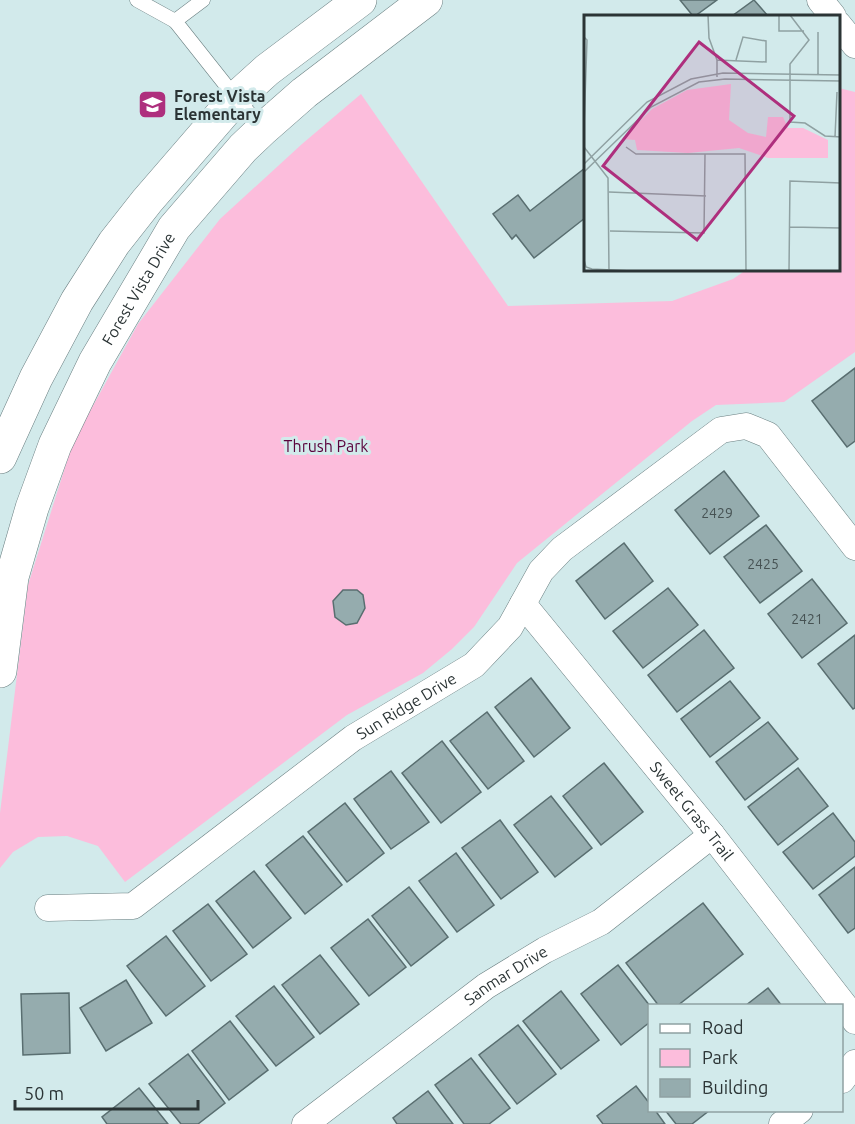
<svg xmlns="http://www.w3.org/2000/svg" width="855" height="1124" font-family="Ubuntu,sans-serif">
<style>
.green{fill:#fcbddc}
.building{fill:#95acae;stroke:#596e70;stroke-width:1.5}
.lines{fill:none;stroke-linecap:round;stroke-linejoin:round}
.lane-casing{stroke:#6a7f81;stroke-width:15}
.street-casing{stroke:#6a7f81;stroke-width:27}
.secondary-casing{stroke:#6a7f81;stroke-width:34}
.lane{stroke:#fff;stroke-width:14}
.street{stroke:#fff;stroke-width:26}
.secondary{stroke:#fff;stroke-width:33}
.labels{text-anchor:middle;stroke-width:6;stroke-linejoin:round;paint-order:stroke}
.number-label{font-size:14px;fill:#465253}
.poi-label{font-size:16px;font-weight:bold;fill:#2b3435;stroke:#d2eaeb;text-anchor:start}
.street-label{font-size:16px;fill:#2b3435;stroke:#d2eaeb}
.park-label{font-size:16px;fill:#5a043d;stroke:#d2eaeb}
.inset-road{fill:none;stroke:#8fa1a2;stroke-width:1.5}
.view{fill:#ae2f7d;fill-opacity:0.15;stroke:#ae2f7d;stroke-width:3}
.inset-edge{fill:none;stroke:#2b3435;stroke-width:3}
</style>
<rect width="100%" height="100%" fill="#d2eaeb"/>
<polygon class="green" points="839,88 855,92 855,352 784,402 716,405 692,421 517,563 474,627 452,649 423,673 347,715 125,882 98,846 67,836 38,837 13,852 0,868 0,813 28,585 73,442 138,324 220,219 302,144 361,94 508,306 672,301 733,279 746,270 838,270"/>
<g class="building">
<polygon points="680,0 717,0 695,16 693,16"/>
<polygon points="754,0 768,16 732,16"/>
<polygon points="585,168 585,218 534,258 516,235 512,239 493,214 518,195 530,211"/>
<polygon points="855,368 855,441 847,447 812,401"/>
<polygon points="724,471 759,516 710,554 675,510"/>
<polygon points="766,525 802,571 760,603 724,557"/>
<polygon points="624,543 653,581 605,619 576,581"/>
<polygon points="812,579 847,623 802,658 768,614"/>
<polygon points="668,588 698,625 643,668 613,631"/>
<polygon points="343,590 357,590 363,595 365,608 357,623 346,625 335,617 333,601"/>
<polygon points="704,630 734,668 677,712 648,675"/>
<polygon points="855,635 855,708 853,709 818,664"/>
<polygon points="531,678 570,728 534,757 495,707"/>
<polygon points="730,681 760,718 710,757 681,719"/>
<polygon points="487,712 524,761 488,789 450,741"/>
<polygon points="768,722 798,759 745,800 716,762"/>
<polygon points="442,741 481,792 441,823 402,773"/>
<polygon points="604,763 643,812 601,845 563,796"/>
<polygon points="798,768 828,806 778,845 748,807"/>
<polygon points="391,771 429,822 391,849 354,799"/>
<polygon points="551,796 592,848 555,877 514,825"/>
<polygon points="345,803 384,853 347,882 308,832"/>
<polygon points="833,813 855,842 855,856 813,889 783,852"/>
<polygon points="500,820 538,872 501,899 462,848"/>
<polygon points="303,836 342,885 305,914 266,865"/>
<polygon points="456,853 494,905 457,932 419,881"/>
<polygon points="855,867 855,928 848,933 819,895"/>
<polygon points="254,871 291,918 253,948 216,901"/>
<polygon points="409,887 448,937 411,966 372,916"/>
<polygon points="703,903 743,954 677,1006 659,1006 626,963"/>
<polygon points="208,904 247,954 211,981 173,931"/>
<polygon points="368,919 406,967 369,996 331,948"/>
<polygon points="166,936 205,986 166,1016 127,966"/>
<polygon points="320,955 359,1004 320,1034 282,985"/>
<polygon points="618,965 650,1006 650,1022 621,1045 581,994"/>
<polygon points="126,980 152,1023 106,1051 80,1008"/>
<polygon points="274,986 314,1037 276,1066 236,1016"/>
<polygon points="768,988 782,1006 745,1006"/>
<polygon points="561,991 599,1040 561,1069 523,1021"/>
<polygon points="69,993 70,1053 23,1055 21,994"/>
<polygon points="230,1021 268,1070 229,1100 192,1051"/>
<polygon points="518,1025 556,1074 517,1104 479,1055"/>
<polygon points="188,1054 225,1103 198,1124 181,1124 149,1084"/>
<polygon points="471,1058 510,1108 489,1124 464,1124 435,1085"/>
<polygon points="636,1086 650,1104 650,1110 655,1110 665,1124 603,1124 597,1116"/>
<polygon points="139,1088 168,1124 107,1124 102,1117"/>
<polygon points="428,1091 453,1124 397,1124 393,1118"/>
<polygon points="665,1110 710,1110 692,1124 676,1124"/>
</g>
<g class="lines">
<defs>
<g id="lane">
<polyline points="137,0 175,21"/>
<polyline points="203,0 175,21 236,98 263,129"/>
</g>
<g id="street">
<polyline points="820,0 833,16"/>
<polyline points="838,24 855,45"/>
<path id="s1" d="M523,604l189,231 142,183 1,3"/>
<path id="s2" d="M48,908l85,-2 220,-168 121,-73 36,-38 31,-56 21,-22 159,-119 25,-4 22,9 87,112"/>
<polyline points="842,1080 855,1063"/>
<path id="s3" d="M305,1124l181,-138 59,-36 56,-28 111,-87"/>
<polyline points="782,1124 800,1110"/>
</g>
<g id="secondary">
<polyline points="0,457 36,378 77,301 114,243 147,201 236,98 267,70 360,0"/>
<path id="s4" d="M0,671l12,-94 20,-69 23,-63 40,-83 79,-134 69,-80 20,-19 41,-36 122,-93"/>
</g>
</defs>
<use href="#lane" class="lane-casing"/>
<use href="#street" class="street-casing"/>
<use href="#secondary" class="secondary-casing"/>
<use href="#lane" class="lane"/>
<use href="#street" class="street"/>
<use href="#secondary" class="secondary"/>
</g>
<defs>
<symbol id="school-square" viewBox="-11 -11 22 22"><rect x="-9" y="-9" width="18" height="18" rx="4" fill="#ae2f7d" stroke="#d2eaeb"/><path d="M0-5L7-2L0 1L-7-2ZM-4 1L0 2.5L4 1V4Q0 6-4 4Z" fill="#fff"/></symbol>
</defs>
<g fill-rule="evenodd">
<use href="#school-square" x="136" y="88" width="33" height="33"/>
</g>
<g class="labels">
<g class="number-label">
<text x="717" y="518">2429</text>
<text x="763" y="569">2425</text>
<text x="807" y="624">2421</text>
</g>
<g class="poi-label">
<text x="174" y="102">Forest Vista<tspan x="174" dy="18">Elementary</tspan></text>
</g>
<g class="street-label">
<text dy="6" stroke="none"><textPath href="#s4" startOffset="411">Forest Vista Drive</textPath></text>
<text dy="6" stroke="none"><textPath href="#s2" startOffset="424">Sun Ridge Drive</textPath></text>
<text dy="6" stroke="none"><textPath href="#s1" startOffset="267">Sweet Grass Trail</textPath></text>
<text dy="6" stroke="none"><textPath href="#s3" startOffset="250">Sanmar Drive</textPath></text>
</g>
<g class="park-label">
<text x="326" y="452">Thrush Park</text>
</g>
</g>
<g transform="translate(584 15)">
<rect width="256" height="256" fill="#d2eaeb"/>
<path d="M147,69l-2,36 19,13 18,4 2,-20h15l5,11h15l25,12v18h-60l-29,-10 -51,5 -51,-3 -2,-10 -13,-1 30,-30 35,-19z" fill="#fcbddc"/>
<path class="inset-road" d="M124,0l1,23 8,22M195,0v16h25M206,0l19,25 -19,24v58l15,1 20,13 16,1M0,22l3,3 -3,88M234,59v-42M133,62v-17l49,2v-21l-23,-4 -7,23M251,122l2,-45M0,132l24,31 1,93M42,132l10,7h109l1,117M0,149l63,-62 44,-23 32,-6 118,2M0,157l67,-65 48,-25 26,-3 116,2M25,177l97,4M206,212l51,1M26,216l94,2 1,-79M0,245l2,7 6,2 40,2M205,256l1,-90 51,2"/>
<path class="view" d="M115,27l95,74 -97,124 -94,-74z"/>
<rect width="256" height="256" class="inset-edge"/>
</g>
<rect x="648" y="1004" width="195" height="108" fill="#d2eaeb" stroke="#8fa1a2" stroke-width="1.5"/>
<rect x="660" y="1024" width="30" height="9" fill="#ffffff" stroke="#8fa1a2" stroke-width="1.5"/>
<text x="702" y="1034" font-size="18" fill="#2b3435">Road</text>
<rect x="660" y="1049" width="30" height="18" fill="#fcbddc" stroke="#8fa1a2" stroke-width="1.5"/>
<text x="702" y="1064" font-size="18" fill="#2b3435">Park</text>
<rect x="660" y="1079" width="30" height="18" fill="#95acae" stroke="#8fa1a2" stroke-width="1.5"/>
<text x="702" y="1094" font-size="18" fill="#2b3435">Building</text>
<path d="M15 1100v9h183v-9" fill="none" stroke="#2b3435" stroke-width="3"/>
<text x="24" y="1100" font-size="18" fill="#2b3435" stroke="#d2eaeb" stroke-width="4.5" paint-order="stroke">50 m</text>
</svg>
